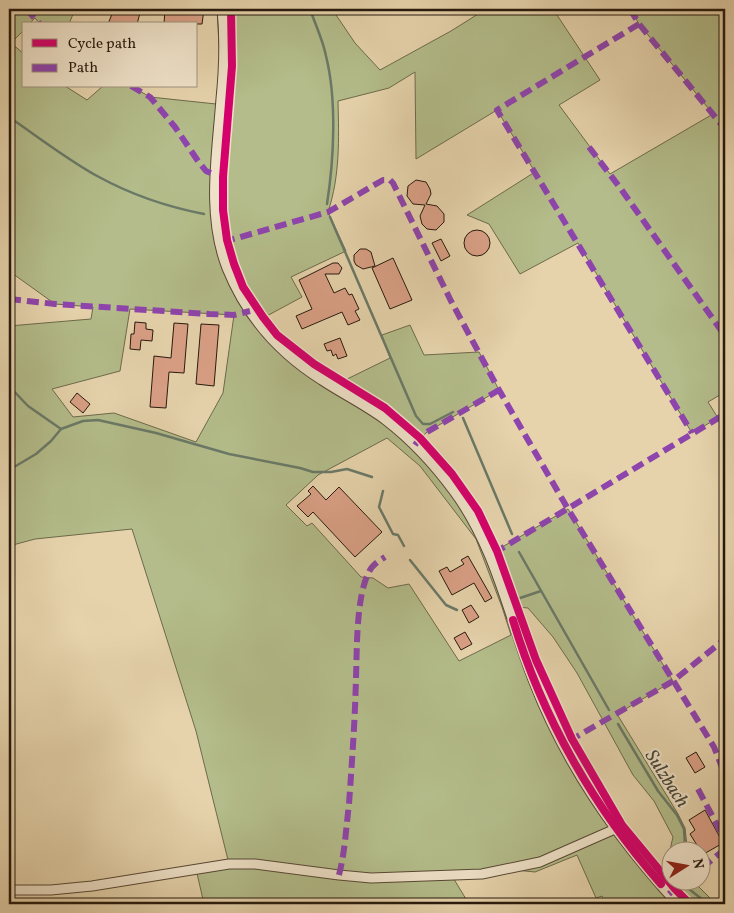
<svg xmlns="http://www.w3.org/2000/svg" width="734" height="913" font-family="Vollkorn,serif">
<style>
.green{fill:#b3bc8a;stroke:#6d6a4b;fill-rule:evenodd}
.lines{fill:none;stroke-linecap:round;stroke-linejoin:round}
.stream{stroke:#6a7967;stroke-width:2.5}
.building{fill:#daa086;stroke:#27190c}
.minor-casing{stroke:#574834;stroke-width:11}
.tertiary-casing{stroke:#574834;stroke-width:13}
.minor{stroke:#efe2c9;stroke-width:9}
.tertiary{stroke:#efe2c9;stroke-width:11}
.quiet{stroke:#8e44ad;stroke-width:6;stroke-dasharray:12 6;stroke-linecap:butt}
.cycleway-casing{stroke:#efe2c9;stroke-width:11}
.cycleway{stroke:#d6006c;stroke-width:8}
.labels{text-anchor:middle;stroke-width:4;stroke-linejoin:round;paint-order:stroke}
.water-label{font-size:19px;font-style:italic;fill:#49493a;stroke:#efe2c9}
</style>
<rect width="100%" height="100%" fill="#e6d3ac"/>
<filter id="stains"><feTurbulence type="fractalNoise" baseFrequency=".004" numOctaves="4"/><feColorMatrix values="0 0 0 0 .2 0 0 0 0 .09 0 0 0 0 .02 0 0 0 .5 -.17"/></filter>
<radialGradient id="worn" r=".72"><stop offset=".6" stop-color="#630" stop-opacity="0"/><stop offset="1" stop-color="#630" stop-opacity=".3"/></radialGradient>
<path class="green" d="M9,9h66l-6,15h-29l-5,-6 -6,6h-5v6l-13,13 13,11v32h41l22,14 16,-14h28l19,11 66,7 4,-41 -3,-54h115l23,34 25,27 71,-39 35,-22h67l47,71 -41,25 51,69 103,-60 -74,-90 -9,-15h95v383l-17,10 10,16 -26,15 -114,-190 -58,31 -31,-50 -22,-9 68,-43 -38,-62 -81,49 -1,-87 -26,16 -51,13c1,38 2,75 -10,111l18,39 -55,26 11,20 -39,21c23,26 49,45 78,64l49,-24 -8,-23 28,-10 14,30 55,-3 20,38 -72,42 -7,7 32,35 26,37 19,39 71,-41 105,172 -56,33 61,100 7,14 2,18 3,4h-18v30l26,1 -1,4 19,19h-110l-4,-8 -6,2 -19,-43 -42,17 -30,-3 -53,7 17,28h-265l-8,-35 33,-5 -33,-133 -64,-202 -97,10 -26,7v-220l82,-7 2,-12 -38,-3 -46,-33zM130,309l104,6 -11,78 -27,49 -82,-29 -41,4 -21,-28 68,-18zM387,438l33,28 56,73 26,68 9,28 -52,26 -50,-77 -21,4 -15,-10 -12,-1 -49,-54 -5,3 -21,-21 32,-30zM517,607l11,1 25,29 24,36 56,102 21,26 19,36 -9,38 -42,-50 -50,-86 -36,-79z"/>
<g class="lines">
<g class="stream">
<path d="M310,9c5,15 13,31 16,47 11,44 8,103 1,148"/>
<path d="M9,117c28,19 60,44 90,60 33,18 69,30 105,37"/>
<polyline points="330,217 416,416 423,424 430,424 453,412"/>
<polyline points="9,386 28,406 61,429"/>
<polyline points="463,418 512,534"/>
<polyline points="9,470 36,454 51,441 61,429 83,421 98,420 156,433 229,454 300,468 313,472 331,472 347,469 372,477"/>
<polyline points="383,491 379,507 393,534 398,535 404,546"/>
<polyline points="519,552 609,710"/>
<polyline points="410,560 446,605 457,610"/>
<polyline points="520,598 541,591"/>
<polyline points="618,724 658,791 677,815 684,829 685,845 683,850"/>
<polyline points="689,889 708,904"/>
</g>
</g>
<g class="building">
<polygon points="114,9 133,9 133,10 140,13 137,24 108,24"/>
<polygon points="165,9 204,9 202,24 164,24"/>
<polygon points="416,180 426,182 430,189 431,194 426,204 437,206 444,214 444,222 436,230 427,229 422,224 420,216 425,205 413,204 407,196 408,186"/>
<circle cx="477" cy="243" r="13"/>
<polygon points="441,239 450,256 441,261 432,243"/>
<polygon points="360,249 366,249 371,252 375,266 363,269 356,265 354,261 354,255"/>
<polygon points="393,258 412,300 390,309 372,268"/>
<polygon points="333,263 338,263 342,268 339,274 325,274 334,293 345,288 349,295 352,294 359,309 355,311 360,320 348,325 342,312 302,329 296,316 312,309 299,280"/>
<polygon points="135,322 146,323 146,329 153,330 152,341 141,340 140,350 130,349 131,334 134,334"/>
<polygon points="174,323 188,324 184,373 169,372 166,408 150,407 154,356 171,358"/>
<polygon points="201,324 219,325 214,386 196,384"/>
<polygon points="340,338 347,356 338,359 336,354 333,356 331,350 327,351 324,344"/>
<polygon points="77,393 90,404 83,413 70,402"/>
<polygon points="313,486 326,500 339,487 382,532 355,557 313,512 308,517 297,506 311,494 308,491"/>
<polygon points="468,556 492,598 485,602 474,583 452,595 439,571 447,567 450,572 464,564 461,560"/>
<polygon points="471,605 479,617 469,623 462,610"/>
<polygon points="465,632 472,644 461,650 454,638"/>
<polygon points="696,752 705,767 695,773 686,758"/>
<polygon points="705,810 723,843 702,855 702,850 700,850 690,834 695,830 689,820"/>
</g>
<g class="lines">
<defs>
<polyline id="minor" points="9,890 51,890 92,886 229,864 255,864 339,875 371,878 482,874 540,862 615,829"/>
<path id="tertiary" d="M223,9c3,30 2,60 -1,90 -4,55 -15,116 6,169 19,47 51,84 94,111 21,14 44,25 64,40 26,20 50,46 69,72 42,57 55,127 80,191 32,83 84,157 144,222"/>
</defs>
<use href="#minor" class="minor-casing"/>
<use href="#tertiary" class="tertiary-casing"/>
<use href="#minor" class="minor"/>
<use href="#tertiary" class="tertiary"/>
<g class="quiet">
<polyline points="26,9 40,24"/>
<polyline points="630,9 639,24 725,129"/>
<polyline points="639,24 497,110 692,433"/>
<polyline points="131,86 150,97 175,127 198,161 206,171 215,175"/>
<polyline points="589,147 621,189 725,336"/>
<polyline points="223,242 328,212 383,180 390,180 393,183 451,301 499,390 568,509 714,747 725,775"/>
<polyline points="9,299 55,304 209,314 234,315 250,311"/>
<polyline points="415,445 420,438 427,432 499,390"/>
<polyline points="494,553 725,414"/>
<polyline points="569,741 673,681 725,639"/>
<polyline points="698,789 725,840"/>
<polyline points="702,868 725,849"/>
<path d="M339,875c6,-23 7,-47 10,-71 3,-42 6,-84 7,-126 1,-28 0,-82 13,-106 3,-7 10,-11 16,-15"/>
<polyline points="669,894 685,880"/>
</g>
<defs>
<g id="cycleway">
<polyline points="231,9 232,66 223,177 223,210 227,240 234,264 243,287 263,317 277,335 314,364 385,408 420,438 452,474 478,511 497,551 536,660 572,739 622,825 675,889 690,904"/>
<path d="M513,620c29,97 81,188 148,264"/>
</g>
</defs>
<use href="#cycleway" class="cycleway-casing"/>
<use href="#cycleway" class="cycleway"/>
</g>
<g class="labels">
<g class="water-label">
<text transform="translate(668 778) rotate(57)" y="7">Sulzbach</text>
</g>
</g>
<rect width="734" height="913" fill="none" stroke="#e6d3ac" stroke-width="30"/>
<rect x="10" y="10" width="714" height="893" fill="none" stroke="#27190c" stroke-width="2.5"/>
<rect x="15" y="15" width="704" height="883" fill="none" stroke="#27190c"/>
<rect x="22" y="22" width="175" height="65" fill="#efe2c9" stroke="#9f927d"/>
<rect x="32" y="39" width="25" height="8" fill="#d6006c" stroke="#9f927d"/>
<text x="68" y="48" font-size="15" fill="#27190c">Cycle path</text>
<rect x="32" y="64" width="25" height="8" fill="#8e44ad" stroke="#9f927d"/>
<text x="68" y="72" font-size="15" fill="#27190c">Path</text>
<g transform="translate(686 866) rotate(79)"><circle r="24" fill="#efe2c9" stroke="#9f927d"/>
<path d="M0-4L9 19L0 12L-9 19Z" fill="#8f2418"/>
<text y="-8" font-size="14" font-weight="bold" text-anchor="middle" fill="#27190c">N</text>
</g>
<rect width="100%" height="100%" filter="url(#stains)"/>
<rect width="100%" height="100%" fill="url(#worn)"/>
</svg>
